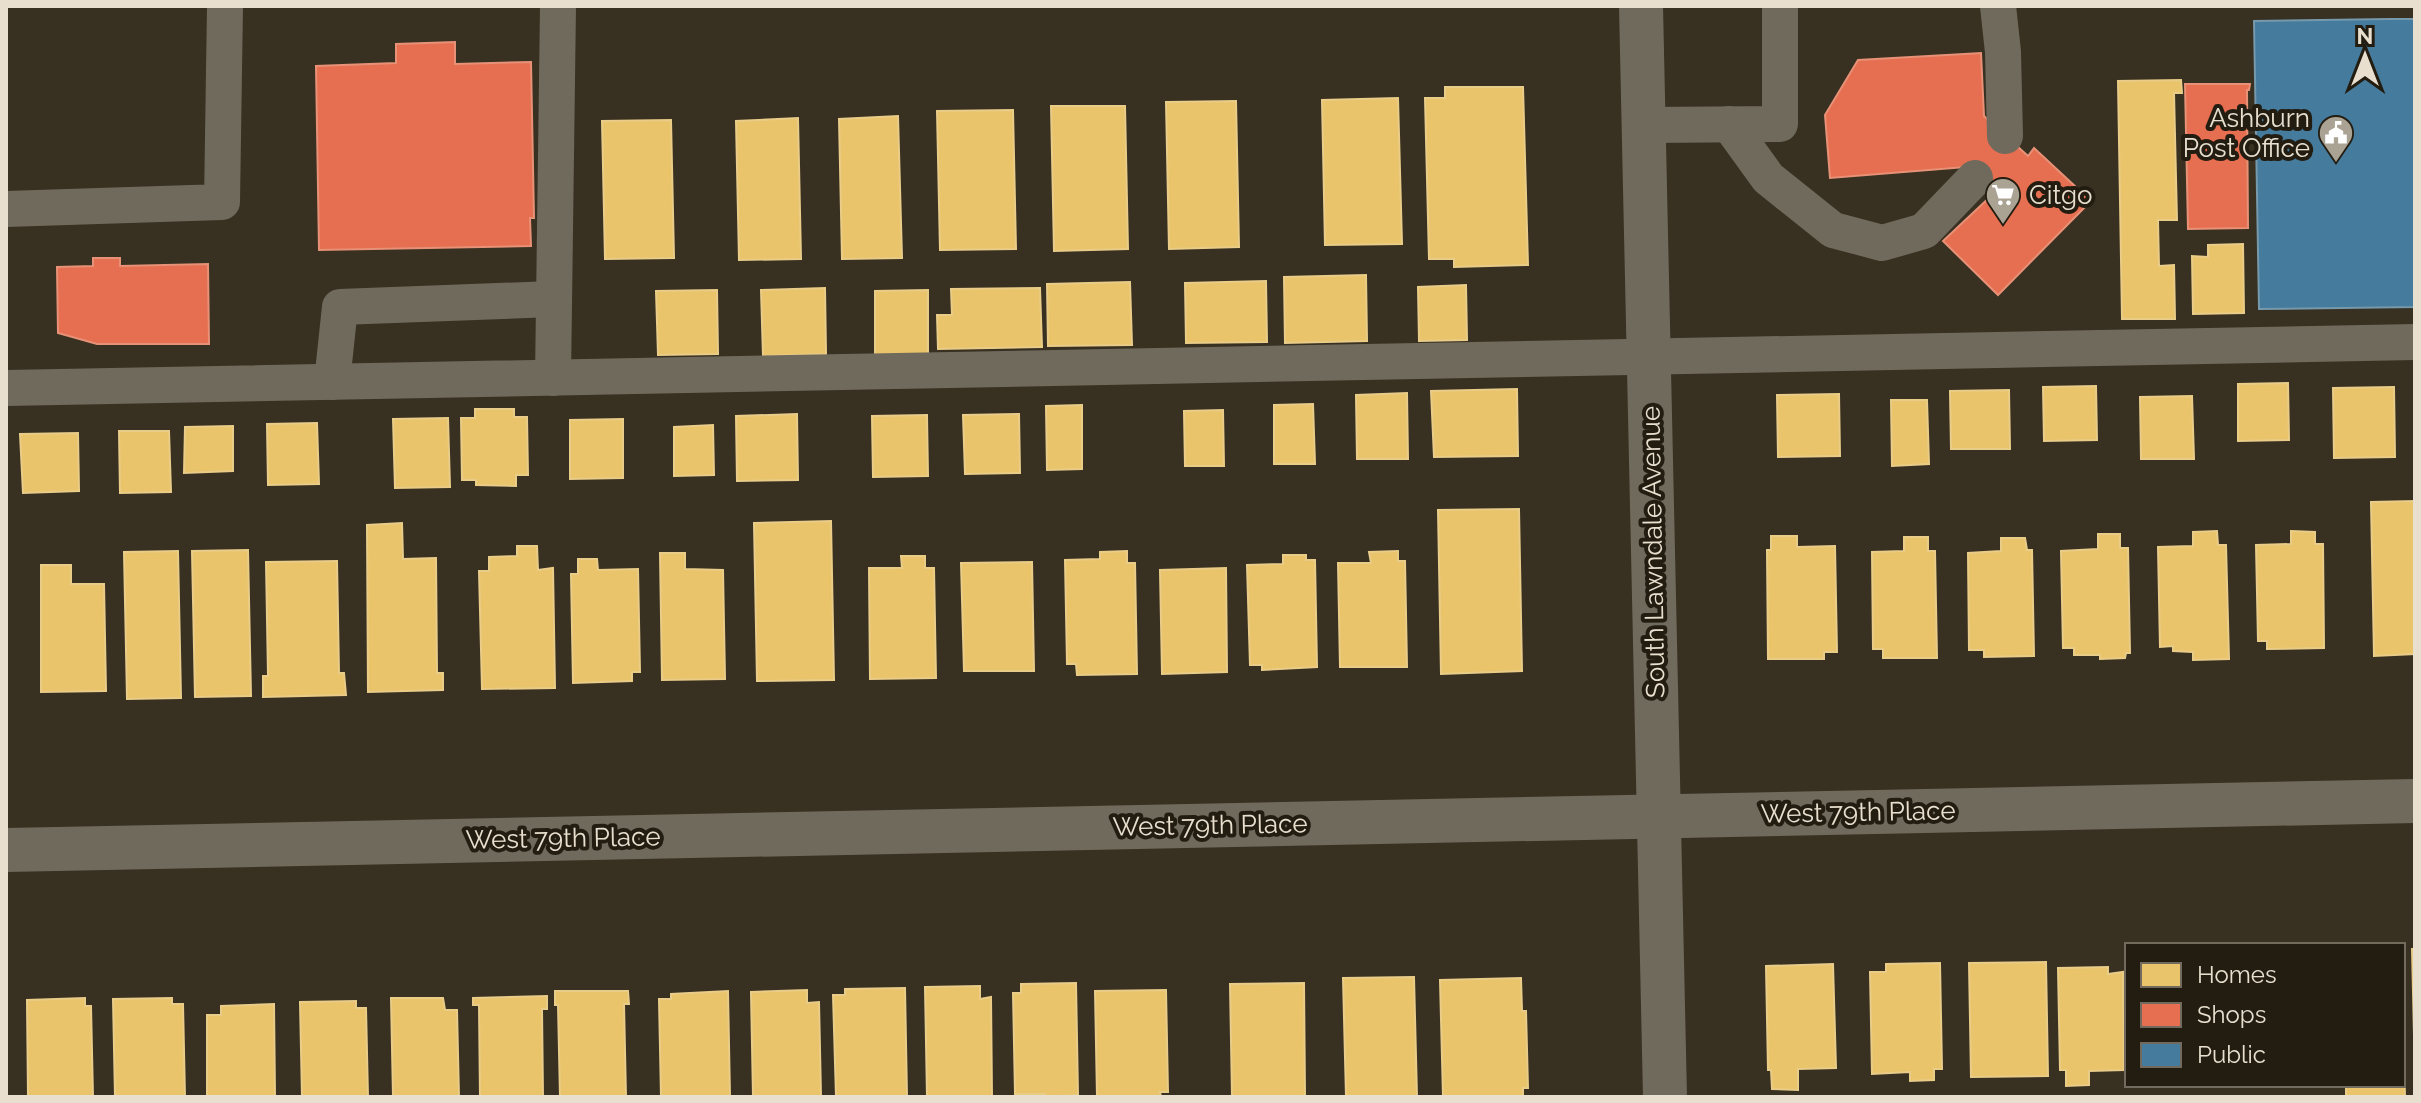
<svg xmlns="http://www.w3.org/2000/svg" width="2421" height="1103" font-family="Raleway,sans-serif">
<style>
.homes{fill:#e9c46a;stroke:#e9cc88;stroke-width:2}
.shops{fill:#e76f51;stroke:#e79177;stroke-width:2}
.public{fill:#457b9d;stroke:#7699ac;stroke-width:2}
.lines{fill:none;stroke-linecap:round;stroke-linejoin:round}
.service{stroke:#706a5d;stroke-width:36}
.minor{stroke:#706a5d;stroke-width:44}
.labels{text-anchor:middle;stroke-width:8;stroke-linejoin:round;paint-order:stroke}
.poi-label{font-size:26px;fill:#e8dfcf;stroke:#231c10;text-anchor:end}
.street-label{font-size:26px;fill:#e8dfcf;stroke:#231c10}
</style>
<rect width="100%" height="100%" fill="#383021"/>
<g class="homes">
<polygon points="2181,80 2182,93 2174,93 2177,220 2158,220 2159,266 2174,265 2175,319 2122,319 2118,81"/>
<polygon points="1445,87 1523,87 1528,265 1454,267 1454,259 1429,259 1425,98 1445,98"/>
<polygon points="1398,98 1402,244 1325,245 1322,100"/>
<polygon points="1236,101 1239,247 1169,249 1166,102"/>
<polygon points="1051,106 1125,106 1128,249 1054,251"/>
<polygon points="1013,110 1016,249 940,250 937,111"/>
<polygon points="898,116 902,258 842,259 839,119"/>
<polygon points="798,118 801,259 739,260 736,121"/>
<polygon points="671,120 674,258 605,259 602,121"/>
<polygon points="2243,244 2244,313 2193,314 2192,256 2208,257 2208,245"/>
<polygon points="1366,275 1367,341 1285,343 1284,277"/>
<polygon points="1266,281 1267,342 1186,343 1185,283"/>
<polygon points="1130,282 1132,345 1048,346 1047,284"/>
<polygon points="1466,285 1467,340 1419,341 1418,287"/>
<polygon points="825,288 826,354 763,356 761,290"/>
<polygon points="1040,288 1042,347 938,349 937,315 952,315 951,289"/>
<polygon points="717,290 718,354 658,355 656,291"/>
<polygon points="928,290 928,354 875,355 875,291"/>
<polygon points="2288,383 2289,440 2238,441 2238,384"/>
<polygon points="2096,386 2097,440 2044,441 2043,387"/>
<polygon points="2394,387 2395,457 2334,458 2333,388"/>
<polygon points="1517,389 1518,456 1434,457 1431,391"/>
<polygon points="2009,390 2010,449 1951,449 1950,391"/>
<polygon points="1407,393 1408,459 1357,459 1356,395"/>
<polygon points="1839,394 1840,456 1778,457 1777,395"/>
<polygon points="2192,396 2194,459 2141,459 2140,397"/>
<polygon points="1891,400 1927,400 1929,464 1892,466"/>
<polygon points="1313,404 1315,464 1274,464 1274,405"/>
<polygon points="1082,405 1082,469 1047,470 1046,406"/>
<polygon points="475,409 514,409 514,417 527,417 528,475 516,475 516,486 476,485 476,480 462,480 461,418 475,418"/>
<polygon points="1223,410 1224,466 1185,466 1184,411"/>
<polygon points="797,414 798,480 737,481 736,416"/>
<polygon points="1019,414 1020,473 965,474 963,415"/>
<polygon points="927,415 928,476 873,477 872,416"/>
<polygon points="448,418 450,487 395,488 393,419"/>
<polygon points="623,419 623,478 570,479 570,420"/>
<polygon points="317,423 319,484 268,485 267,424"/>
<polygon points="713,425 714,475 674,476 674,427"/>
<polygon points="233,426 233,471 184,473 185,427"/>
<polygon points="119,431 169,431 171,492 120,493"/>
<polygon points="78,433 79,491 23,493 20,434"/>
<polygon points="2415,501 2415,654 2374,656 2371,502"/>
<polygon points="1519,509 1522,671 1441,674 1438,510"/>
<polygon points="831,521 834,680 757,681 754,523"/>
<polygon points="402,523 403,559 436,558 437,673 443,673 443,690 368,692 367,525"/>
<polygon points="2217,531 2218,545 2226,545 2229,659 2193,660 2193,652 2173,651 2173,646 2160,647 2158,547 2193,546 2193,532"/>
<polygon points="2291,531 2315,532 2315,544 2323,544 2324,648 2267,649 2267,641 2258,641 2256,545 2291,544"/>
<polygon points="2098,534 2120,534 2120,548 2128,548 2130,653 2126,653 2125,658 2100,659 2100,655 2074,655 2074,648 2063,648 2061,551 2098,549"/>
<polygon points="1771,536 1797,536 1797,547 1835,546 1837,652 1824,652 1824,659 1768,659 1767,550 1771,550"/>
<polygon points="1904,537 1928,537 1928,551 1935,551 1937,658 1883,658 1883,649 1873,649 1872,552 1904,551"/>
<polygon points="2001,538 2025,538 2027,550 2032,550 2034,656 1984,657 1984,650 1969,650 1968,553 2001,551"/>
<polygon points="517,546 537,546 538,570 553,568 555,688 482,689 479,571 489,571 489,557 517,556"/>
<polygon points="248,550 251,696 195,697 192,551"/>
<polygon points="178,551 181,698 127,699 124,552"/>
<polygon points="1127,551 1127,563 1135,563 1137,674 1077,675 1076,664 1067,664 1065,560 1100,559 1100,552"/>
<polygon points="1398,551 1398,561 1405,561 1407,667 1340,667 1338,563 1371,563 1369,552"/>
<polygon points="660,553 685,553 685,569 723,570 725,679 662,680"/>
<polygon points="1283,555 1306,555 1306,560 1315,560 1317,667 1262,670 1262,665 1250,665 1247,565 1283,564"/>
<polygon points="901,556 925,556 925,568 934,568 936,678 870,679 869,568 902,568"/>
<polygon points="578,559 597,559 598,570 638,569 640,672 632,672 632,681 573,683 571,574 578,574"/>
<polygon points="337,561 339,673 344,673 346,695 263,697 263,676 268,676 266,562"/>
<polygon points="1032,562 1034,671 964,671 961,563"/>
<polygon points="41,565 71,565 71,584 104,584 106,691 41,692"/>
<polygon points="1226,568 1227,672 1162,674 1160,570"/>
<polygon points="2412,949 2415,949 2415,1078"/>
<polygon points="2046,962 2048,1076 1971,1077 1969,963"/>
<polygon points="1940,963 1942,1069 1934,1069 1934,1080 1910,1081 1910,1072 1872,1074 1870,972 1886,972 1886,964"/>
<polygon points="1833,964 1836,1068 1798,1069 1798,1090 1772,1089 1771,1070 1768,1070 1766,966"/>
<polygon points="2108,967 2108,974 2123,972 2124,1070 2089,1071 2089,1085 2066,1086 2066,1070 2060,1070 2058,968"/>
<polygon points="1414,977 1417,1097 1346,1097 1343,978"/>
<polygon points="1521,978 1522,1011 1526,1011 1528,1088 1523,1088 1523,1097 1443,1097 1440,980"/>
<polygon points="1076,983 1078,1095 1045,1097 1045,1094 1015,1094 1013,993 1021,993 1021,984"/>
<polygon points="1304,983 1305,1097 1232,1097 1230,984"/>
<polygon points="980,986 980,999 991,997 992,1097 927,1097 925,987"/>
<polygon points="905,988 907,1097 836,1097 833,995 845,995 845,989"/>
<polygon points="807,990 807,1003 819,1002 821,1096 753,1097 751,992"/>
<polygon points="1166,990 1168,1092 1160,1092 1161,1097 1097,1097 1095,991"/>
<polygon points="555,991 628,991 629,1004 624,1004 626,1097 560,1097 558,1005 555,1005"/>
<polygon points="728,991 730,1097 661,1097 659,999 671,999 671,994"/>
<polygon points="547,996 547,1009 542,1009 543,1097 480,1097 479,1005 473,1005 473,998"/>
<polygon points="85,998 85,1006 91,1006 93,1097 28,1097 27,1000"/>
<polygon points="172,998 172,1004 183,1004 185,1097 115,1097 113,999"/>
<polygon points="391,998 443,998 445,1010 457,1010 459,1097 393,1097"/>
<polygon points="356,1001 356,1008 366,1008 368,1097 302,1097 300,1002"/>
<polygon points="2403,1003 2405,1097 2346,1097 2346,1085 2403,1085"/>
<polygon points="274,1004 275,1097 207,1097 207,1015 221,1015 221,1006"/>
</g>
<g class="shops">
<polygon points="455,42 455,64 531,62 534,218 530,218 531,246 319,250 316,66 396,63 396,44"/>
<polygon points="1981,53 1984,116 2028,156 2034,148 2091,201 1998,295 1943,241 1992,195 1966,167 1830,178 1825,115 1858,60"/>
<polygon points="2185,84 2250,84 2249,90 2247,90 2248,228 2188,229"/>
<polygon points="93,258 120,258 120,266 208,264 209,344 97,344 58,333 57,267 93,266"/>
</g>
<polygon class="public" points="2389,19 2415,19 2415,307 2259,309 2254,21"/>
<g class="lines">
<g class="service">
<polyline points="1998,6 2003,52 2005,136"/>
<polyline points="1729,124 1768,178 1833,230 1882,243 1924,231 1975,178"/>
<polyline points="1644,125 1780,124 1780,6"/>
<polyline points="6,209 222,202 225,6"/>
<polyline points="553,378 558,6"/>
<polyline points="332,382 340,307 553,299"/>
<polyline points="6,388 2415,342"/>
</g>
<g class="minor">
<polyline points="1641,6 1665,1097"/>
<polyline points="6,850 2415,801"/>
</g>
</g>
<defs>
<symbol id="civic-pin" viewBox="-11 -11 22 30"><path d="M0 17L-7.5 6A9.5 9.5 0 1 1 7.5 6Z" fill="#aaa292" stroke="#231c10"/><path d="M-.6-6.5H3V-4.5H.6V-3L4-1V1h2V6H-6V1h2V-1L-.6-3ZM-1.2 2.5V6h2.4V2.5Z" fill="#fff"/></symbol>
<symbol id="supermarket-pin" viewBox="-11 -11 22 30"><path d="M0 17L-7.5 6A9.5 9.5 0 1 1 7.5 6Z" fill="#aaa292" stroke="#231c10"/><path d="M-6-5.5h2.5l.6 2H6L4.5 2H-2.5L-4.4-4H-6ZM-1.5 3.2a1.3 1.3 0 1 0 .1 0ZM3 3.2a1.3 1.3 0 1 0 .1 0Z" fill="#fff"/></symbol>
</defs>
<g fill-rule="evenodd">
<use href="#civic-pin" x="2316" y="113" width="40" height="54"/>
<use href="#supermarket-pin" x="1983" y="175" width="40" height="54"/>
</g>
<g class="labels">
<g class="poi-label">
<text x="2310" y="127">Ashburn<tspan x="2310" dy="30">Post Office</tspan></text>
<text x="2029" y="204" text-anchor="start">Citgo</text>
</g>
<g class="street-label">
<text transform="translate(1653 552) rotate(-91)" y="9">South Lawndale Avenue</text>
<text transform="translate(1858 812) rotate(-1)" y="9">West 79th Place</text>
<text transform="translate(1210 825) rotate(-1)" y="9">West 79th Place</text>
<text transform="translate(563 838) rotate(-1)" y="9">West 79th Place</text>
</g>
</g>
<rect width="2421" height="1103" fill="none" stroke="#e8dfcf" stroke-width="16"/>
<rect x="2125" y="943" width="280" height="144" fill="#231c10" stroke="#726a5c" stroke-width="2"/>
<rect x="2141" y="963" width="40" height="24" fill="#e9c46a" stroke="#726a5c" stroke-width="2"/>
<text x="2197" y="983" font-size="24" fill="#e8dfcf">Homes</text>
<rect x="2141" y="1003" width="40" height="24" fill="#e76f51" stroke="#726a5c" stroke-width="2"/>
<text x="2197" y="1023" font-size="24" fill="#e8dfcf">Shops</text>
<rect x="2141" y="1043" width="40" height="24" fill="#457b9d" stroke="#726a5c" stroke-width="2"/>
<text x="2197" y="1063" font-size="24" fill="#e8dfcf">Public</text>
<g transform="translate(2365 56)" stroke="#231c10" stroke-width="6" paint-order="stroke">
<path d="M0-6L14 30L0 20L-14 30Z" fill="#e8dfcf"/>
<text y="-12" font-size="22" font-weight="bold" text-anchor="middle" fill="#e8dfcf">N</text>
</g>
</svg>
